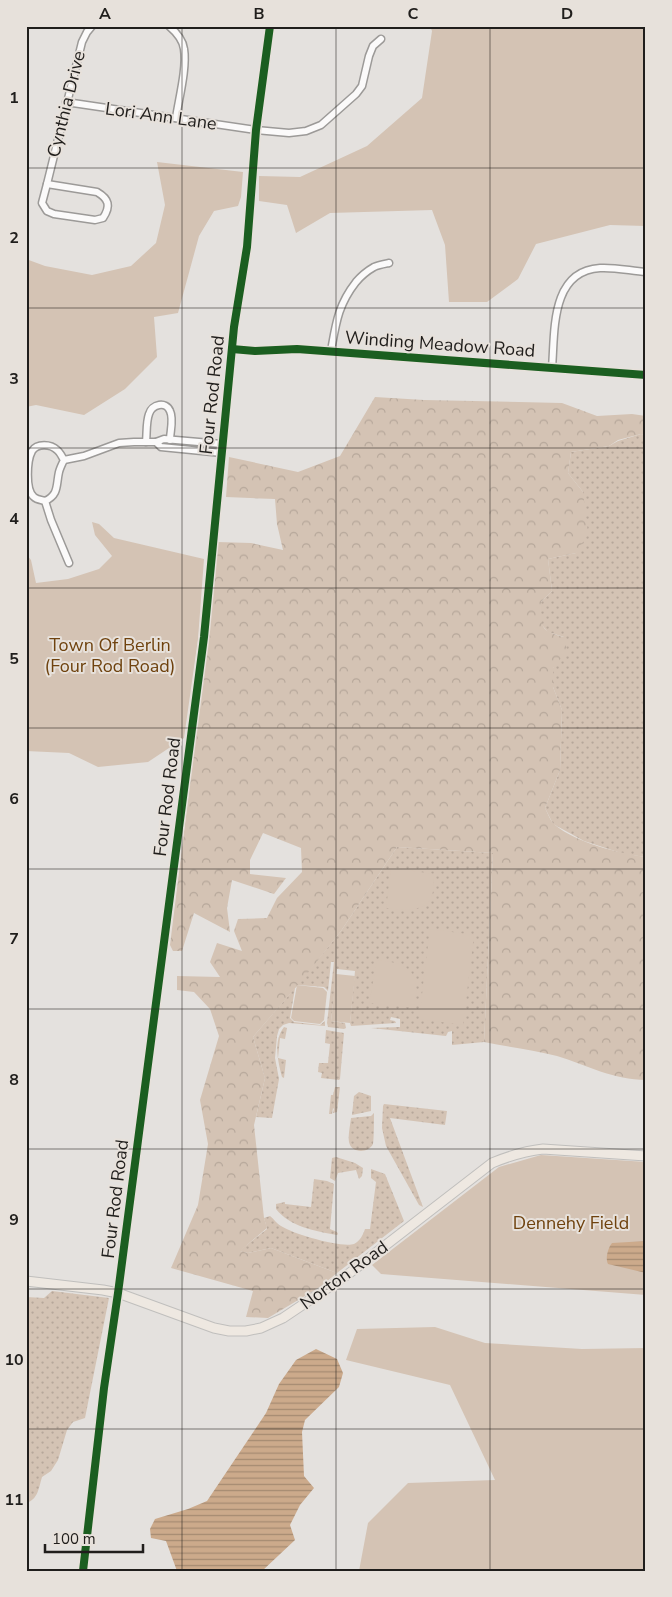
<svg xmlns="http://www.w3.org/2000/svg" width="672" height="1597" font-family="'Nunito Sans',sans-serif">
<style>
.grass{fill:url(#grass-dots)}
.forest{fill:url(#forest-crowns)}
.park{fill:#d4c3b4}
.water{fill:url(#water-rules)}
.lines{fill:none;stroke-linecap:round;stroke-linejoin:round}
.minor-casing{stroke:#9c9a98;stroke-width:9}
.major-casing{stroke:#c0bfbd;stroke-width:11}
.minor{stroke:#fbfafa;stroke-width:6}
.major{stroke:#eee8e1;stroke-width:9}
.cycleway-casing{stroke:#e7e1db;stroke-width:11}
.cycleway{stroke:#1b5e20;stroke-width:8}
.grid{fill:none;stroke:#201e1c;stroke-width:1;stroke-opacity:0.55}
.labels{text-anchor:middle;stroke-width:4;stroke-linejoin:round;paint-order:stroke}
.street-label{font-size:18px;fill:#201e1c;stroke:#e7e1db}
.park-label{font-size:18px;fill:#6f420e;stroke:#e7e1db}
.neatline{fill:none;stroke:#201e1c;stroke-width:2}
.grid-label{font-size:16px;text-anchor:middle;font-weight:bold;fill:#201e1c}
</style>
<defs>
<pattern id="grass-dots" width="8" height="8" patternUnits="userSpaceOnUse" patternTransform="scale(1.25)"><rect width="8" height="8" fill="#d4c3b4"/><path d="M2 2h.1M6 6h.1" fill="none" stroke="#b6a79a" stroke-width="1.8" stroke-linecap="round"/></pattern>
<pattern id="forest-crowns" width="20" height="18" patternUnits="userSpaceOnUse" patternTransform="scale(1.25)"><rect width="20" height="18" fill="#d4c3b4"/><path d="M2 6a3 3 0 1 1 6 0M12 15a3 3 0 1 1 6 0" fill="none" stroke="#b6a79a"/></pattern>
<pattern id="water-rules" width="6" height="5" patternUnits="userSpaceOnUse" patternTransform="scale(1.25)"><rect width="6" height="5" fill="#ccaa8b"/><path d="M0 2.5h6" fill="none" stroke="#a58a71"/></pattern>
</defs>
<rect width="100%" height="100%" fill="#e4e1de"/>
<g class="grass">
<polygon points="641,434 646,435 646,857 624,854 584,841 553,824 545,808 560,770 562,710 553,687 553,668 564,637 548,632 541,624 541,602 552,591 548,559 576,553 583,492 568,473 571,452 609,446 618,441"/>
<polygon points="397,847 493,853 484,1042 452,1045 452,1031 448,1032 446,1036 371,1028 400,1027 400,1019 391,1017 390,1020 395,1021 396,1023 351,1026 350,1023 355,971 337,969 331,1021 345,1023 346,1028 344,1029 328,1027 327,1023 334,962 331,962 328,991 324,987 298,985 295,988 290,1018 294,1022 320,1025 325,1021 325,1026 289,1023 283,1025 279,1029 277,1036 275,1058 279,1079 272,1118 256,1117 265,1078 253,1037 294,989 341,931"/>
<path d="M284,1027l3,1 -2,11 -5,-1 -2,20 8,2 -2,18 -2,-1c-4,-16 -9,-36 2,-50z"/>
<polygon points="326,1030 344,1033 340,1079 339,1080 321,1078 322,1073 318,1072 319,1063 328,1063 330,1044 325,1043"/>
<polygon points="335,1087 340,1087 337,1112 333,1113 334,1109 333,1108 332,1114 329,1114 331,1095 333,1095"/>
<polygon points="359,1092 371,1096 371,1111 352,1115 354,1096"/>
<polygon points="384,1104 447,1111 445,1125 390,1118 423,1207 419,1205 386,1146 382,1128 383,1106"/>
<path d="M374,1113c0,6 0,28 -1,31 -5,10 -22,9 -24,-2 -1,-7 1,-16 2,-24l20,-2z"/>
<polygon points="336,1157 355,1163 363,1168 362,1176 359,1179 356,1170 338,1173 335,1181 330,1178 332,1158"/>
<path d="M371,1169l14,5 19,47 -67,52 -66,-25 -23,5 -9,-2 28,-22 -3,-11 6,-2c4,3 7,8 11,10 12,8 60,22 73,18 6,-3 9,-9 11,-15h5l6,-47 -5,-4z"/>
<path d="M314,1179l13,2 7,3 -4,45 7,3 1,2 -1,1c-22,-4 -47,-8 -61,-26v-5l9,-2v2l26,3z"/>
<path d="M52,1291l57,7 -24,120 -12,4 -6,8 -9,30 -7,11 -9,6c-3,10 -4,23 -16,26v-206l18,1z"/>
</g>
<path class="forest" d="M375,397l49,3 138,3 35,13 35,-2 14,2v19l-5,-1 -23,6 -9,6 -38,6 -3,21 15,19 5,42 -12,19 -28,6 4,32 -11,11c0,25 -2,28 23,35l3,14 -14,17v19l9,23 -2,60 -15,38c3,6 6,14 10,17 22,18 63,28 91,32v223c-32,0 -60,-15 -89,-24 -24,-6 -49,-9 -73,-14l9,-189 -96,-6 -56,84 -38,48 -50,58 12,41 -11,47 10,93 3,10 -27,23 8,2 23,-5 66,25 -17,14 -52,31 -22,-1 7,-26 -82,-23 27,-63 10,-61 -8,-44 19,-64 -9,-27 -16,-17 -17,-2v-14l43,1 -10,-15 7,-19 25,8 -8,-20 4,-12 29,-1 10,-20 25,-26 -1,-24 -38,-15 -13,27v14l36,4 -12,16 -42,-14 -5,28 3,24 -36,-19 -12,38h-9l-3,-6 29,-235 18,-168 34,1 32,7 -6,-26 -2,-25 -49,-2 3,-40 69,15 42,-16z"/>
<g class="park">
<polygon points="430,26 646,26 646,226 610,225 536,244 518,279 487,302 449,302 445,245 432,210 330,213 296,233 287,205 259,201 259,176 300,177 367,146 422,98 432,31"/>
<polygon points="157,162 243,172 241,197 238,206 214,211 199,236 178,313 154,317 157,357 125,389 84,415 36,405 26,407 26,259 45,266 92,275 131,266 156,243 165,205"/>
<polygon points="92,522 99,524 114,538 204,559 198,639 184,738 148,762 98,767 69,753 26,751 26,554 31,560 36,583 68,579 99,569 112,556 95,535"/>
<path d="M393,868l41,6c0,7 0,18 -3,24 -7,15 -32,12 -45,10l5,-38z"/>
<polygon points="430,929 474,935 463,1025 419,1019"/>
<path d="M377,960c35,3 44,14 37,48l-45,-5z"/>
<polygon points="336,974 355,976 350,1023 331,1021"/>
<polygon points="297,985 323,988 327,992 324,1020 320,1024 294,1021 291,1018"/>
<polygon points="541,1155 646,1162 646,1295 381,1274 372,1265 499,1167"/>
<polygon points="435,1327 485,1343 582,1349 646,1348 646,1571 359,1571 368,1523 408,1483 495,1480 450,1385 346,1360 357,1329"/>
</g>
<g class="water">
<path d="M646,1241v32l-38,-9c-3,-6 0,-16 4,-21z"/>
<polygon points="316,1349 337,1359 343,1373 339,1387 305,1420 302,1432 304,1476 314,1488 300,1505 290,1525 295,1540 262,1571 177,1571 166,1541 151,1538 150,1529 155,1519 188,1509 207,1501 266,1413 279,1384 296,1360"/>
</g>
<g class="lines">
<defs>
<g id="minor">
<path d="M169,26c7,6 14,14 15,23 3,19 -5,49 -8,69"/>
<polyline points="66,102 256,130 289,133 306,131 321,125 356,94 362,86 369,56 373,46 381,39"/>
<path d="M47,184l50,8c12,7 14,14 6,26l-8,2 -41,-6 -7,-3 -5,-8z"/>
<polyline points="47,184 82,42 87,32 92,26"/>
<polyline points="232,349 255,351 297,349 646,375"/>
<path d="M331,351c5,-28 7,-46 25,-69 5,-6 11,-11 18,-15 4,-2 10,-3 15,-4"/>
<path d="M552,368c3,-36 -2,-97 48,-100 15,-1 31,3 46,4"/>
<path d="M146,442c1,-9 0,-20 3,-28 3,-10 17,-13 21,-3 4,8 0,21 0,29"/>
<polyline points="222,453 161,447 156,442 164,439 222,444"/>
<path d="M64,460c-2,4 -4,8 -5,12 -3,13 0,23 -14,29 -3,-1 -8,-1 -11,-4 -9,-7 -7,-37 -2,-46 5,-8 19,-7 25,-1 3,2 5,7 7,10l20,-4 35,-13 15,-1h22"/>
<polyline points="45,501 51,520 69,563"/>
<polyline points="83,1571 104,1388 118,1293 204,637 234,327 247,247 256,130 270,26"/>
</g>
<path id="major" d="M26,1281l77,9 15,3 96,35 15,3h17l15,-3 22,-10 64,-43 145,-112c17,-7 33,-12 51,-14l103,7"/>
</defs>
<use href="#minor" class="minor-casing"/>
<use href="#major" class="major-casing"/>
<use href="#minor" class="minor"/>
<use href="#major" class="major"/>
<defs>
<g id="cycleway">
<polyline points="232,349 255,351 297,349 646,375"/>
<polyline points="83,1571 104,1388 118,1293 204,637 234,327 247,247 256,130 270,26"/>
</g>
</defs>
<use href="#cycleway" class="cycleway-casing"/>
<use href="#cycleway" class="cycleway"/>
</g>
<path class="grid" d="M182,26v1545M336,26v1545M490,26v1545M26,168h620M26,308h620M26,448h620M26,588h620M26,728h620M26,869h620M26,1009h620M26,1149h620M26,1289h620M26,1429h620"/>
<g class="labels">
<g class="street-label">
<text transform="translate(66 104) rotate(-76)" y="6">Cynthia Drive</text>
<text transform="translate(161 116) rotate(8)" y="6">Lori Ann Lane</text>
<text transform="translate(440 344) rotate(4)" y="6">Winding Meadow Road</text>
<text transform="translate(212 395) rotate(-84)" y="6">Four Rod Road</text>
<text transform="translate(167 797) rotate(-83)" y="6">Four Rod Road</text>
<text transform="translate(115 1199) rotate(-83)" y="6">Four Rod Road</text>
<text transform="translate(344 1275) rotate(-36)" y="6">Norton Road</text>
</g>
<g class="park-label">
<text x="110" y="651">Town Of Berlin<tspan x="110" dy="21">(Four Rod Road)</tspan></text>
<text x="571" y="1229">Dennehy Field</text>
</g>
</g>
<rect width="672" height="1597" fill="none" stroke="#e7e1db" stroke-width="55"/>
<path d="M45 1544v8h98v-8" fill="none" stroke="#201e1c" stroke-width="2.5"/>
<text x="52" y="1544" font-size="15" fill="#201e1c" stroke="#e7e1db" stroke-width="4" paint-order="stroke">100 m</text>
<rect x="28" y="28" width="616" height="1542" class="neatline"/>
<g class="grid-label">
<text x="105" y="19">A</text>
<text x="259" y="19">B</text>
<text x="413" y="19">C</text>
<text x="567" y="19">D</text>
<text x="14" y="103">1</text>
<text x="14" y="243">2</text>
<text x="14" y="384">3</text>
<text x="14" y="524">4</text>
<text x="14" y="664">5</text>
<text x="14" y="804">6</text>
<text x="14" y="944">7</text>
<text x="14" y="1085">8</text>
<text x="14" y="1225">9</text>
<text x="14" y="1365">10</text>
<text x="14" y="1505">11</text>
</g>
</svg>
